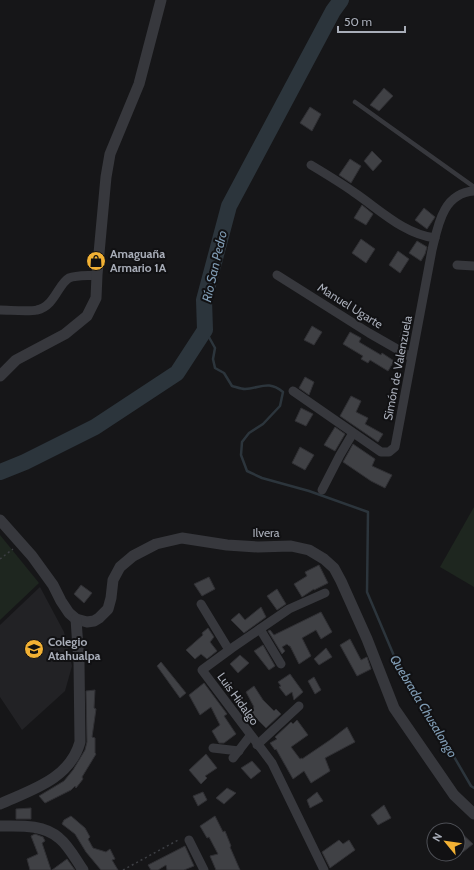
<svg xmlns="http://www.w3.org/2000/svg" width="474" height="870" font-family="Cabin,sans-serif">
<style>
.built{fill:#222225}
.green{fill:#1e261f}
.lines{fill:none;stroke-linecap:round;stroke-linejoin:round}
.stream{stroke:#2c353c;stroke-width:2.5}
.river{stroke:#2c353c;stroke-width:16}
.building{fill:#404145;stroke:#303034}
.path{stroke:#3d3f44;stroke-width:1.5;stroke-dasharray:2 3;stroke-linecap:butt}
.service{stroke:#37383d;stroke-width:4.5}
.minor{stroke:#37383d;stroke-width:9}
.tertiary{stroke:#37383d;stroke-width:11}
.labels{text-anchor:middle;stroke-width:4;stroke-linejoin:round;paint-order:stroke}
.poi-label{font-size:12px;font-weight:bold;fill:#a8adb8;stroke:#111113;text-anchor:start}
.street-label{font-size:12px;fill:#a8adb8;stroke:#111113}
.water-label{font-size:13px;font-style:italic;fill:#7f9bb3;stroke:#111113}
</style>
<rect width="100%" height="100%" fill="#161618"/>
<polygon class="built" points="40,587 64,632 72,666 65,691 22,730 0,697 0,625"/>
<g class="green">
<polygon points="474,507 474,587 440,567"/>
<polygon points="0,535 39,583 0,620"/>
</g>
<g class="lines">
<path class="stream" d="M205,330l10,18 -2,11 2,9 9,5 8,13c4,1 9,3 13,3 16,-1 23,-9 38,3l-3,14 -17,18 -14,9 -7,9 -1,13 6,16 15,7 47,13 59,21 -1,80 33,78 42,66 29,50 3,2"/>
<polyline class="river" points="0,472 25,462 95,427 177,373 205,330 204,300 229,206 333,11 341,0"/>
</g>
<g class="building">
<polygon points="384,88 393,96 379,111 370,105"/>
<polygon points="310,107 321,114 312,131 300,123"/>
<polygon points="372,151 382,161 373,171 364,161"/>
<polygon points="350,159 361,166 351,183 339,175"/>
<polygon points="362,205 373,214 366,225 354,218"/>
<polygon points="424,208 435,217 427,229 415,220"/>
<polygon points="361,239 375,249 366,263 352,253"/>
<polygon points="417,241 427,247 425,254 421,261 409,253"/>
<polygon points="398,251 409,259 400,273 389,265"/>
<polygon points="312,326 322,332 314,345 304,340"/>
<polygon points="403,326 411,328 409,339 400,337"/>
<polygon points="350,332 361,338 359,342 381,355 382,353 394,361 388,371 370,360 368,363 361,359 363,356 343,344"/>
<polygon points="305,377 314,382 309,395 299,388"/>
<polygon points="351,396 361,401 356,412 368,418 365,424 383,434 378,442 340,416"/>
<polygon points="301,408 313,414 306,426 295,421"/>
<polygon points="335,427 345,434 335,451 324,445"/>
<polygon points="353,444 375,459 372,466 392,475 385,488 371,481 343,462"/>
<polygon points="300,447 314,455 305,470 292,463"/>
<polygon points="319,565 328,583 314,590 314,589 302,597 294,584 307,576 305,572"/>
<polygon points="209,577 215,589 202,596 194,584"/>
<polygon points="81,585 92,593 84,603 74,594"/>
<polygon points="277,589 286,604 277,610 267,596"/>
<polygon points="261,607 266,617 244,633 231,620 239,613 245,620"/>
<polygon points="321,612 332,632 321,639 316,630 302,638 311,656 299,664 290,646 289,646 287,644 282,647 285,651 282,654 268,631 270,630 274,635"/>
<polygon points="208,628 214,637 210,642 217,651 207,659 201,654 195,659 186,650 203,635 202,633"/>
<polygon points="350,639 361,660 367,657 371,669 357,676 340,645"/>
<polygon points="263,645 275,666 269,670 254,651"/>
<polygon points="326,648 332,657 319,665 314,659"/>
<polygon points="240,655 249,663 238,673 230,664"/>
<polygon points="161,662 186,693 180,698 157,666"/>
<polygon points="290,674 303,692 294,700 292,692 286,696 279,687 281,686 278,682"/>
<polygon points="314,677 321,690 315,694 308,681"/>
<polygon points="204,683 227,714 224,716 236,734 224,743 219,743 212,731 220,725 211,707 200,715 189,695"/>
<polygon points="254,686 263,700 274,711 276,709 281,714 266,728 250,712 254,707 246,692"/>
<polygon points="95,690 94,708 96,709 92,737 95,738 95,753 96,754 82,777 83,779 76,788 75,786 71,790 45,803 39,796 64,781 73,770 85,750 87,742 86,691"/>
<polygon points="297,720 308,735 291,747 300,759 302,758 302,759 330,740 347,727 355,742 325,758 330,771 311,783 304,771 293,779 276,749 275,750 270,743 277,739 275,737 291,722 293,724"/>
<polygon points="206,754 217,768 205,776 207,778 201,784 189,770"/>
<polygon points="252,761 261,771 251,779 241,768"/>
<polygon points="227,788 236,793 224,804 216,798"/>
<polygon points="203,792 207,800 198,806 193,796"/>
<polygon points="317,792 323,801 310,808 307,800"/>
<polygon points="384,805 391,818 378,825 371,815"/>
<polygon points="31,808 31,819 16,819 16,809"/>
<polygon points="71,816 85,828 90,837 88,839 93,848 106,852 110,849 115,859 112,860 118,870 101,870 86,852 75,834 62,824 64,820"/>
<polygon points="215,816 223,832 225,831 231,846 230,847 240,870 216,870 210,856 218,854 209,837 207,838 200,826"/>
<polygon points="458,830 473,844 463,852 458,846"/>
<polygon points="35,834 43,837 45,841 42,843 51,870 30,870 27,859 38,854 31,836"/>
<polygon points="339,840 343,844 349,840 355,850 330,868 322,852"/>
<polygon points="185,846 194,866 184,870 167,870 166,865 158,870 151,870 148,865"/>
<polygon points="67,859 75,870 52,870"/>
</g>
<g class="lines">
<g class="path">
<polyline points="0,559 13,549"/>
<polyline points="123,870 180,839"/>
</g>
<polyline class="service" points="355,102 474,187"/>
<g class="minor">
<path d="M311,165c15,9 30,18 44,28 25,17 49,41 80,45"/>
<polyline points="457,265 474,266"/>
<polyline points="277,275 369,333 411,357"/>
<path d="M0,310c9,0 29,2 37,0 18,-4 21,-26 32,-32 8,-3 20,-2 28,-3"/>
<path d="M293,391l88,61h8l6,-5 37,-197c6,-25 11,-57 42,-59"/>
<polyline points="322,490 340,455 353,433"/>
<polyline points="201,604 229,650"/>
<polyline points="260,629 281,664"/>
<polyline points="257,745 299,706"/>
<polyline points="213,748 239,751"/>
<polyline points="233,758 250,736"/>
<polyline points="189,840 204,870"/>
<polyline points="324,870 272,763 202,670 232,648 289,609 325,593"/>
</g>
<g class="tertiary">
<polyline points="0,376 16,360 65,334 87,316 96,298 97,275 106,177 110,154 139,84 161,0"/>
<polyline points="0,520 32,556 53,585 61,601 69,613 76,619 87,622 94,621 99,618 108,609 111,598 113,580 120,567 133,556 156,544 182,538 227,545 258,547 291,546 309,550 324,559 334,568 341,581 367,639 394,708 454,795 474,814"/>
<path d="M0,804c31,-14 70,-25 80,-62l-1,-79 -3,-44"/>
<path d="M0,826c20,0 43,-2 59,12 10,8 17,22 24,32"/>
</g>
</g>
<defs>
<symbol id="shop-disc" viewBox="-11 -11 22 22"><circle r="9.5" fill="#f2b134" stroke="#111113"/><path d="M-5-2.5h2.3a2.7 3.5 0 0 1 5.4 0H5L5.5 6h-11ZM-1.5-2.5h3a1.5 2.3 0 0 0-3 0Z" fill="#111"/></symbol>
<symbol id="school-disc" viewBox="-11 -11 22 22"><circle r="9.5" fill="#f2b134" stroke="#111113"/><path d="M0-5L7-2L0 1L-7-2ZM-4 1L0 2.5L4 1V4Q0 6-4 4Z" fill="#111"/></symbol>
</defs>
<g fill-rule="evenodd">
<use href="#shop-disc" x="85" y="250" width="22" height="22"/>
<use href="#school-disc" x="23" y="638" width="22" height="22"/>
</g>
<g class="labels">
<g class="poi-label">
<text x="110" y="258">Amaguaña<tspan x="110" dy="14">Armario 1A</tspan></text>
<text x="48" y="646">Colegio<tspan x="48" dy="14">Atahualpa</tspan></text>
</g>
<g class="street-label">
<text transform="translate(350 306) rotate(32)" y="4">Manuel Ugarte</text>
<text transform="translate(398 368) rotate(-79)" y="4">Simón de Valenzuela</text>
<text x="266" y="537">Ilvera</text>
<text transform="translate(238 699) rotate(54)" y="4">Luis Hidalgo</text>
</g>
<g class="water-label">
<text transform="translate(214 266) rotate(-77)" y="5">Río San Pedro</text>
<text transform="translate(424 706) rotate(59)" y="5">Quebrada Chusalongo</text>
</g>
</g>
<g transform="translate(446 842) rotate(299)"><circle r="19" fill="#111113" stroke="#4d4f55"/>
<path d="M0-3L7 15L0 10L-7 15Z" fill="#f2b134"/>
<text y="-6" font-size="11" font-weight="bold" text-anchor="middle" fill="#a8adb8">N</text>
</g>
<path d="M338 26v6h67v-6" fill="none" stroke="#a8adb8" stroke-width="2"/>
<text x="344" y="26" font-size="12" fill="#a8adb8" stroke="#111113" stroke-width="3" paint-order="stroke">50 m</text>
</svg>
